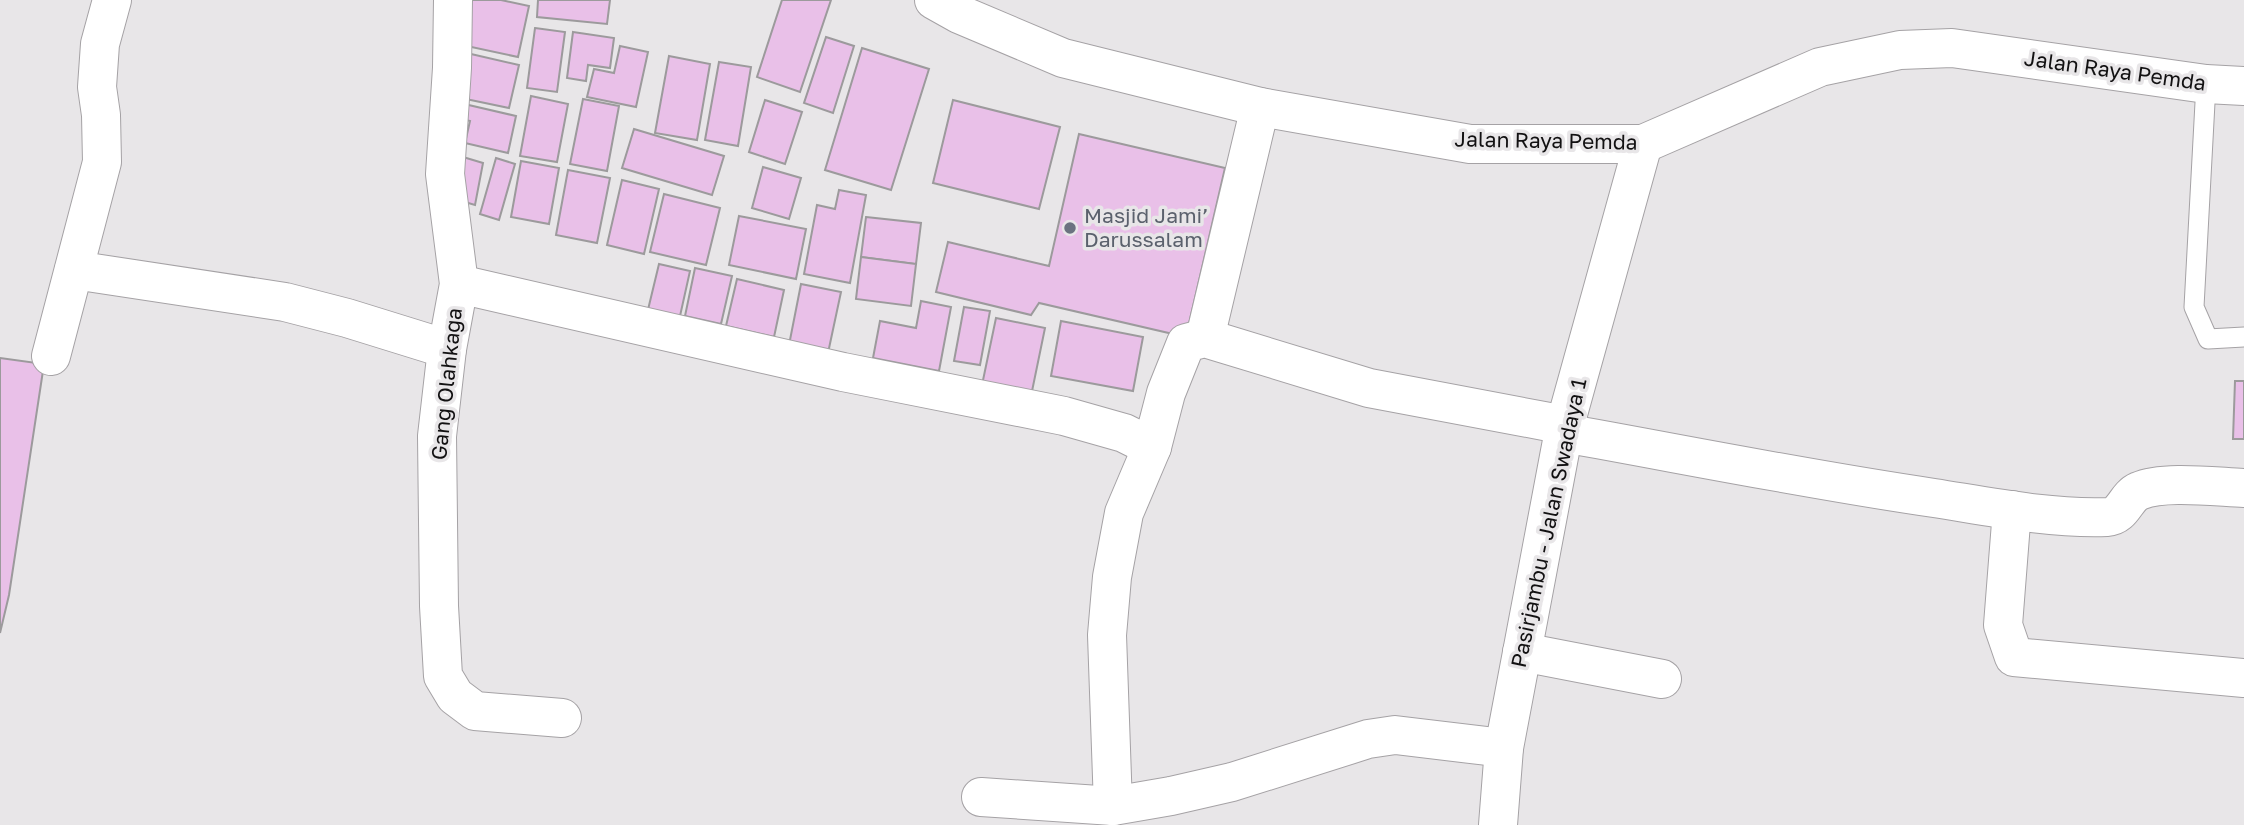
<svg xmlns="http://www.w3.org/2000/svg" width="2244" height="825" font-family="'Golos Text',sans-serif">
<style>
.building{fill:#e9c0e8;stroke:#9c9a9c;stroke-width:2}
.lines{fill:none;stroke-linecap:round;stroke-linejoin:round}
.service-casing{stroke:#a5a2a5;stroke-width:21}
.minor-casing{stroke:#a5a2a5;stroke-width:40}
.secondary-casing{stroke:#a5a2a5;stroke-width:40}
.service{stroke:#fff;stroke-width:19}
.minor{stroke:#fff;stroke-width:38}
.secondary{stroke:#fff;stroke-width:38}
.worship-dot{fill:#6b7280;stroke:#e8e6e8;stroke-width:2.5}
.labels{text-anchor:middle;stroke-width:7;stroke-linejoin:round;paint-order:stroke}
.street-label{font-size:21px;fill:#121112;stroke:#e8e6e8}
.worship-label{font-size:21px;fill:#5b616d;stroke:#e8e6e8;text-anchor:start}
</style>
<rect width="100%" height="100%" fill="#e8e6e8"/>
<g class="building">
<polygon points="471,0 501,0 529,6 518,57 462,45"/>
<polygon points="538,0 610,0 607,24 537,17"/>
<polygon points="782,0 831,0 800,92 757,77"/>
<polygon points="535,28 565,32 557,92 527,88"/>
<polygon points="573,32 614,38 610,68 588,65 586,81 567,78"/>
<polygon points="826,37 854,46 833,113 804,103"/>
<polygon points="620,46 648,52 636,107 587,97 594,69 614,73"/>
<polygon points="862,48 929,69 891,190 825,170"/>
<polygon points="471,54 519,65 509,108 461,98"/>
<polygon points="669,56 710,64 697,140 655,133"/>
<polygon points="719,62 751,67 738,146 705,140"/>
<polygon points="531,96 568,104 557,162 520,156"/>
<polygon points="583,99 619,106 607,171 570,164"/>
<polygon points="765,100 802,112 785,164 749,152"/>
<polygon points="953,100 1060,127 1039,209 933,183"/>
<polygon points="460,103 516,116 508,153 465,143 470,121 457,118"/>
<polygon points="634,129 724,156 712,195 622,168"/>
<polygon points="1079,134 1225,168 1186,337 1039,303 1031,315 936,292 948,242 1049,266"/>
<polygon points="453,154 483,163 475,205 458,200"/>
<polygon points="496,158 515,164 499,220 480,214"/>
<polygon points="521,161 559,168 549,224 511,217"/>
<polygon points="763,167 801,178 789,219 752,208"/>
<polygon points="568,170 610,178 597,243 556,235"/>
<polygon points="622,180 659,189 644,254 607,245"/>
<polygon points="839,190 866,195 850,283 804,274 817,205 835,209"/>
<polygon points="664,194 720,208 706,265 650,252"/>
<polygon points="739,216 806,229 796,279 729,265"/>
<polygon points="866,217 921,223 916,264 861,257"/>
<polygon points="861,257 916,264 911,306 856,299"/>
<polygon points="659,264 690,271 678,325 646,318"/>
<polygon points="695,268 732,276 721,324 685,316"/>
<polygon points="737,279 784,290 774,337 726,326"/>
<polygon points="801,284 841,292 828,353 789,345"/>
<polygon points="921,301 951,307 939,371 873,358 880,321 916,328"/>
<polygon points="964,307 990,311 980,365 954,361"/>
<polygon points="996,318 1045,328 1031,396 982,385"/>
<polygon points="1061,321 1143,337 1133,391 1051,376"/>
<polygon points="0,358 44,364 9,595 0,633"/>
<polygon points="2235,381 2244,381 2244,439 2233,439"/>
</g>
<g class="lines">
<defs>
<polyline id="service" points="2206,84 2194,307 2208,339 2244,337"/>
<g id="minor">
<polyline points="453,0 452,68 445,174 459,284 447,349 437,436 439,606 443,676 455,696 475,711 562,718"/>
<polyline points="74,270 285,302 347,318 447,349"/>
<polyline points="459,284 843,372 1064,416 1124,433 1152,447 1166,393 1186,343 1205,338 1369,388 1565,425"/>
<polyline points="1205,338 1260,107"/>
<polyline points="51,356 102,162 101,115 97,87 100,44 112,0"/>
<path d="M1564,433c123,22 246,47 370,65 57,9 116,21 173,19 17,-1 18,-20 32,-26 24,-11 78,-4 105,-3"/>
<polyline points="2012,510 2003,625 2014,657 2244,678"/>
<polyline points="1522,652 1662,679"/>
<polyline points="981,797 1113,806 1171,796 1232,782 1368,739 1395,735 1504,748"/>
<polyline points="1113,806 1107,635 1112,577 1124,513 1152,447"/>
<polyline points="1498,825 1504,748 1565,425 1643,144"/>
</g>
<polyline id="secondary" points="934,0 959,14 1063,58 1260,107 1470,144 1643,144 1820,67 1900,50 1952,48 2206,84 2244,86"/>
</defs>
<use href="#service" class="service-casing"/>
<use href="#minor" class="minor-casing"/>
<use href="#secondary" class="secondary-casing"/>
<use href="#service" class="service"/>
<use href="#minor" class="minor"/>
<use href="#secondary" class="secondary"/>
</g>
<circle class="worship-dot" cx="1070" cy="228" r="7"/>
<g class="labels">
<g class="street-label">
<text transform="translate(2115 71) rotate(8)" y="7">Jalan Raya Pemda</text>
<text transform="translate(1546 141) rotate(1)" y="7">Jalan Raya Pemda</text>
<text transform="translate(447 384) rotate(-84)" y="7">Gang Olahkaga</text>
<text transform="translate(1549 523) rotate(-78)" y="7">Pasirjambu - Jalan Swadaya 1</text>
</g>
<g class="worship-label">
<text x="1084" y="223">Masjid Jami’<tspan x="1084" dy="24">Darussalam</tspan></text>
</g>
</g>
</svg>
